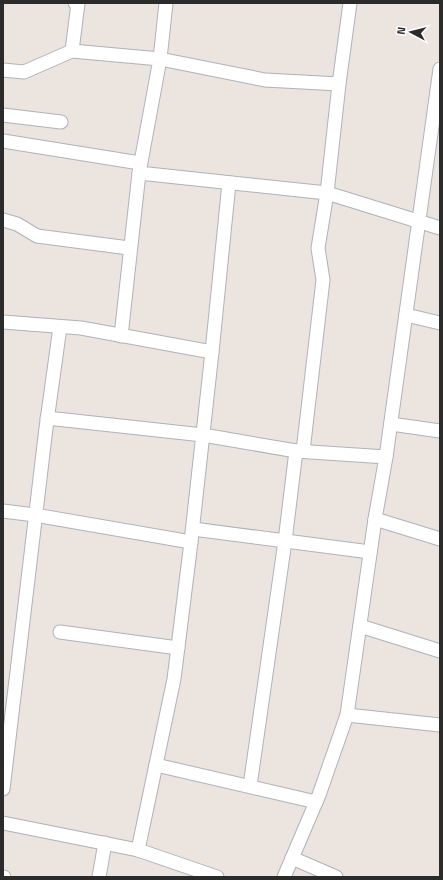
<svg xmlns="http://www.w3.org/2000/svg" width="443" height="880" font-family="'Titillium Web',sans-serif">
	<style>
		.lines { fill: none; stroke-linecap: round; stroke-linejoin: round }
		.street-casing { stroke: #aeb2bb; stroke-width: 15 }
		.street { stroke: #fff; stroke-width: 13 }
	</style>
	<rect width="100%" height="100%" fill="#ece4de"/>
	<g class="lines">
		<g class="street-casing">
			<g id="street">
				<polyline points="75,3 78,3 72,51 160,59 139,173 327,193 339,84"/>
				<polyline points="166,3 160,59 265,80 339,84 350,3"/>
				<polyline points="3,70 24,72 72,51"/>
				<polyline points="3,115 61,122"/>
				<polyline points="3,141 140,163"/>
				<polyline points="3,220 17,224 37,236 129,248"/>
				<polyline points="406,315 440,323"/>
				<polyline points="3,322 81,328 212,352 229,183"/>
				<polyline points="121,336 139,173"/>
				<polyline points="47,418 203,435 296,451 386,457 440,69"/>
				<polyline points="391,424 440,431"/>
				<polyline points="303,451 323,280 318,248 327,193 440,228"/>
				<polyline points="386,457 375,519 440,539"/>
				<polyline points="3,511 35,515 191,542 212,352"/>
				<polyline points="375,519 347,715 440,725"/>
				<polyline points="193,529 370,552"/>
				<polyline points="191,542 174,679 138,850 217,877"/>
				<polyline points="360,626 440,651"/>
				<polyline points="60,632 178,648"/>
				<polyline points="156,765 316,802"/>
				<polyline points="250,786 285,541 296,451"/>
				<polyline points="3,789 46,428 60,327"/>
				<polyline points="3,823 138,850"/>
				<polyline points="292,858 336,877"/>
				<polyline points="3,877 4,877"/>
				<polyline points="99,877 105,843"/>
				<polyline points="284,877 319,795 347,715"/>
			</g>
		</g>
		<use href="#street" class="street"/>
	</g>
	<rect width="443" height="880" fill="none" stroke="#2b2b2b" stroke-width="8"/>
	<g transform="translate(411 32) rotate(277)" stroke="#ffffff" stroke-width="3" paint-order="stroke">
	<path d="M0-3L7 15L0 10L-7 15Z" fill="#2b2b2b"/>
	<text y="-6" font-size="11" font-weight="bold" text-anchor="middle" fill="#2b2b2b">N</text>
	</g>
</svg>
